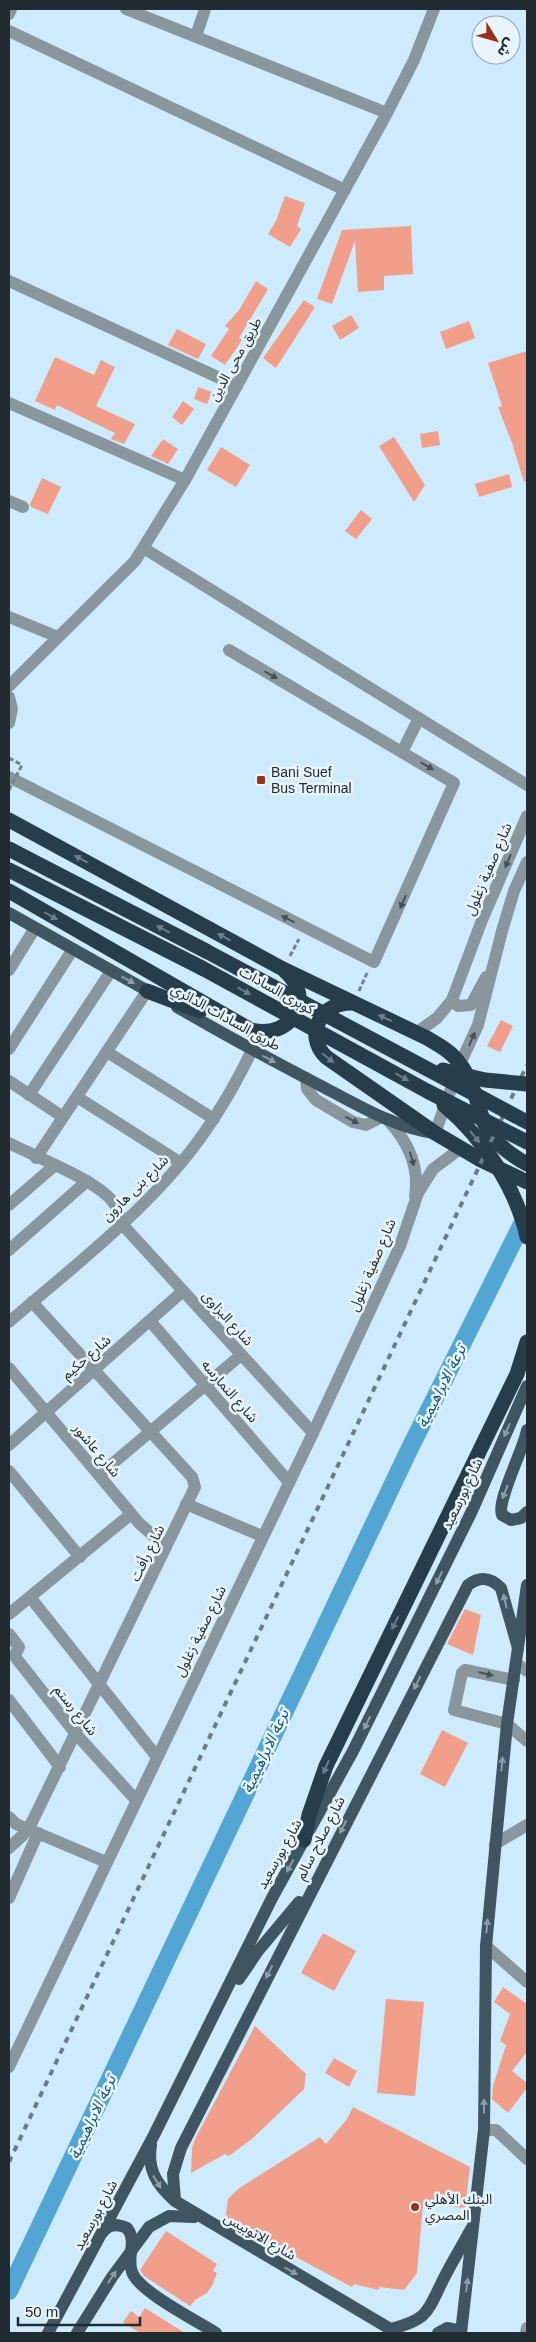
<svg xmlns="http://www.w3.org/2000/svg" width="536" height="2342" font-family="Helvetica,'Noto Sans Arabic',sans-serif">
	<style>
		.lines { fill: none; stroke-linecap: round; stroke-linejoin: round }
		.canal { stroke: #53a6d3; stroke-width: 18 }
		.building { fill: #f19e8a }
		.path { stroke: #70838f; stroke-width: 3; stroke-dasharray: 5 2.5; stroke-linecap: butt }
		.minor { stroke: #8a969d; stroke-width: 12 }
		.major { stroke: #405562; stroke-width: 12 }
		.highway { stroke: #263e4c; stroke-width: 15 }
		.rail { stroke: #697c87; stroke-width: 4; stroke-dasharray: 6 6; stroke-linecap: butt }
		.path-bridge { stroke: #70838f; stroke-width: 3; stroke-dasharray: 5 2.5; stroke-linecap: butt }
		.highway-bridge { stroke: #263e4c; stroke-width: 15 }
		.oneway { fill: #455057 }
		.oneway2 { fill: #6a7e8a }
		.oneway3 { fill: #8c9da7 }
		.poi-dot { fill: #993118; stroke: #e9f5fc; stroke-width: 2 }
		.labels { text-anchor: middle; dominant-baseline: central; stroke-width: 5; stroke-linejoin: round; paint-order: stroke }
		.street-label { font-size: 14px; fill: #202b32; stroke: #e9f5fc }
		.poi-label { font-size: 14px; fill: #202b32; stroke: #e9f5fc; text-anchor: start }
		.water-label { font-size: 15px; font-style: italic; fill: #0f5170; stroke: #e9f5fc }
	</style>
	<rect width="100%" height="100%" fill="#ceebfd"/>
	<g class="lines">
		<polyline class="canal" points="9,2291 409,1450 527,1214"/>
	</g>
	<g class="building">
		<polygon points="285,196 305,203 297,226 301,229 290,247 268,234 276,221"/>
		<polygon points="411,226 413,274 384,276 384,290 358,292 355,241 332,304 317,299 342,230"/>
		<polygon points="256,281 268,289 239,338 242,340 225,365 211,356 229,329 225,326 239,310"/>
		<polygon points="304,300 315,307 276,368 263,358"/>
		<polygon points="351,315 359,328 340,340 332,326"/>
		<polygon points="469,321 475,338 446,349 440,332"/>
		<polygon points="177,329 206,344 198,359 168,345"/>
		<polygon points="527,351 527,481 524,482 512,443 498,407 502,406 488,363"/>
		<polygon points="55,357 94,375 101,360 115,367 96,406 135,424 124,444 111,439 115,433 57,405 55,410 35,401"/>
		<polygon points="198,387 212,392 207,404 194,399"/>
		<polygon points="183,401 194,409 182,425 172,417"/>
		<polygon points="438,431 440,445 422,448 420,434"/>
		<polygon points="394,437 425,485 414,502 379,446"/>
		<polygon points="163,439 178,449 168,464 151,456"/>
		<polygon points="221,447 250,465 236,487 207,470"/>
		<polygon points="509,474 512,487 479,497 475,484"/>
		<polygon points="42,478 61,487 48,514 31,507 30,504"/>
		<polygon points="361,510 372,519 356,539 345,531"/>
		<polygon points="501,1020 513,1026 500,1052 487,1046"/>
		<polygon points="465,1609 481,1615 473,1655 447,1644"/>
		<polygon points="442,1730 468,1743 445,1787 420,1774"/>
		<polygon points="323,1933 356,1951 334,1991 301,1973"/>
		<polygon points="503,1987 527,2004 527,2052 512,2071 527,2083 527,2088 508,2113 492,2099 493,2086 506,2045 500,2041 510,2014 494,2002"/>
		<polygon points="386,1999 424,2002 415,2096 377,2093"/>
		<polygon points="255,2026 306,2074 304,2089 253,2138 229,2156 225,2154 191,2173 192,2148 195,2139"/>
		<polygon points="334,2058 357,2071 349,2087 325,2073"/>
		<polygon points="353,2107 470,2167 465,2208 423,2204 417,2273 404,2290 379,2287 379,2290 354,2284 352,2287 230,2222 226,2214 228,2199 238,2189 320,2137 326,2144 347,2119"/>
		<polygon points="166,2231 217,2264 213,2271 217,2273 212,2286 207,2293 195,2300 190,2306 144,2276 140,2270"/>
		<polygon points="145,2308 185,2333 140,2333 123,2322 131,2311 139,2317"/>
	</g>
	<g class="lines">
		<g class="path">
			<polyline points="9,758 22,765"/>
			<polyline points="290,956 299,939"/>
			<polyline points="359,991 367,973"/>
		</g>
		<g class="minor">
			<polyline points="126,9 387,113"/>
			<polyline points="9,14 11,9"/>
			<polyline points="9,31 345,190"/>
			<polyline points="196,36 205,9"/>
			<polyline points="9,281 237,386"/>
			<polyline points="9,403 185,480"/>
			<polyline points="9,501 23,507"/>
			<polyline points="145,549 527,785"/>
			<polyline points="9,617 58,637"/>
			<polyline points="9,686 135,561 185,480 387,113 414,60 434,9"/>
			<polyline points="9,697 12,709 9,723"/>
			<polyline points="402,752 419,718"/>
			<polyline points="9,777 374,962 454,783 229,650"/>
			<polyline points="9,970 35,928"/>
			<polyline points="452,1000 458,1006 471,1005 486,977"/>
			<polyline points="416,1033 437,1018 452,1000 482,920 527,816"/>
			<polyline points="9,1049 73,949"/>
			<polyline points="107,1052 214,1119"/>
			<polyline points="306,1078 307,1089 316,1100 353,1122 366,1125 382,1117"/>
			<polyline points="9,1081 63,1117"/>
			<polyline points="29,1095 111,971"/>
			<polyline points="77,1097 181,1163"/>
			<path d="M387,1119C407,1140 420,1166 415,1196"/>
			<polyline points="435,1133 460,1064 478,1025 502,931 514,891 527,862"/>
			<path d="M9,1143C35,1157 101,1181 115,1205C118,1210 120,1217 121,1223L313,1433"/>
			<polyline points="36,1158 147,991"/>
			<polyline points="9,1205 54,1166"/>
			<polyline points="9,1250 87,1181"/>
			<polyline points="150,1321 288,1481"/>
			<path d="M9,1322C67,1272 132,1222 181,1163C210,1128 233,1090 252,1050"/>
			<polyline points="9,1368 139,1523 166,1547"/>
			<polyline points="9,1445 183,1291"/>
			<polyline points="9,1471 80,1557"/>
			<polyline points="99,1475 241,1355"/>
			<polyline points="186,1504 262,1536"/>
			<polyline points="30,1597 157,1757"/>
			<polyline points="9,1614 131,1514"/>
			<polyline points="9,1634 19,1647 15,1655 16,1658 76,1734 136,1800"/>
			<polyline points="516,1663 527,1671"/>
			<polyline points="514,1680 465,1670 462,1673 454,1710 507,1724 527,1741"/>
			<polyline points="9,1700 60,1767"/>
			<polyline points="9,1817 16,1824 106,1862"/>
			<polyline points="495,1844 527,1825"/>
			<polyline points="9,1848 23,1835 32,1822 195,1487 192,1477 32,1302"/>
			<polyline points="9,1898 38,1833"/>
			<polyline points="486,1946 527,1982"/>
			<polyline points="9,2067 313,1433 400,1246 418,1193 433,1169 461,1148"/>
			<polyline points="484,2130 496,2130 527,2159"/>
			<polyline points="526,2333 527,2328"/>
		</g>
		<g class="major">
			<polyline points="9,913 155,995"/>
			<path d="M177,1007C225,1035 275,1062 325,1088C360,1106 394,1127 434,1133"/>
			<path d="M527,1430C524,1449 496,1501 502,1515L511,1520L521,1518L527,1512"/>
			<polyline points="239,1979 258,1951 299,1902"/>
			<path d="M151,2145C147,2170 157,2185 175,2201L397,2333"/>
			<path d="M175,2201L173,2174L181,2148L468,1585C480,1576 490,1577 501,1588L518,1648"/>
			<path d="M103,2232C109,2223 118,2224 127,2228C138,2242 126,2256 132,2272C138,2291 197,2321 216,2333"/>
			<path d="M391,2329C429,2319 427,2312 443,2280C452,2262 462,2246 471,2229"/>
			<polyline points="48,2333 154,2135 272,1898 353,1751 471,1513 527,1386"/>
			<polyline points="77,2333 112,2277 149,2227 169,2216 194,2217"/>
			<polyline points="438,2333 447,2328 457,2330 461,2333"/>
			<polyline points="461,2333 484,2130 486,1946 507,1724 527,1585"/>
		</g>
		<g class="highway">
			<path d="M9,820L283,969L427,1038C439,1045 452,1052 460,1064C474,1082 477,1105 485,1125C493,1142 511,1155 527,1164"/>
			<polyline points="9,849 206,951"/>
			<polyline points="9,870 202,968"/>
			<path d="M9,891L251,1030C292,1040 316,998 285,971"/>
			<polyline points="147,991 200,1011"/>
			<path d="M353,1003C322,1001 303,1034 326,1057L435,1133L481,1160L527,1182"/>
			<polyline points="304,1840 309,1815 326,1766 517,1374 527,1342"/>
		</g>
		<polyline class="rail" points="9,2162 527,1065"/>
		<polyline class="path-bridge" points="9,790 22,765"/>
		<g class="highway-bridge">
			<polyline points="206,951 527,1122"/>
			<polyline points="202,968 427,1091 527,1142"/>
			<polyline points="443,1070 485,1080 527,1084"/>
			<path d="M444,1105C483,1138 516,1187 527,1237"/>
		</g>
	</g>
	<defs><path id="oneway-solid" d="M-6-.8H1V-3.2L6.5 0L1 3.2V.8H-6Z" transform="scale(1.25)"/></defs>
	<g class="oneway">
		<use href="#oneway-solid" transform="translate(271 675) rotate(30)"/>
		<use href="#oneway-solid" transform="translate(427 766) rotate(30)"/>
		<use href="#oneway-solid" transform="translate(508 861) rotate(113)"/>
		<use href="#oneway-solid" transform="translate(403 902) rotate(114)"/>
		<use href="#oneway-solid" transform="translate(288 919) rotate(-153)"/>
		<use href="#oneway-solid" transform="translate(472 1039) rotate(-66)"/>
		<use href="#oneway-solid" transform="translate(352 1120) rotate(27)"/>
		<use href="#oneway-solid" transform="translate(412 1159) rotate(74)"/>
		<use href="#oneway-solid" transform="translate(486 1674) rotate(13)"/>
	</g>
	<g class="oneway2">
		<use href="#oneway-solid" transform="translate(81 859) rotate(-151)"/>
		<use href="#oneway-solid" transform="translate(51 916) rotate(30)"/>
		<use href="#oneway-solid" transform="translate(163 929) rotate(-152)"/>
		<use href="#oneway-solid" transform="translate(224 937) rotate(-151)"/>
		<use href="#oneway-solid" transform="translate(244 991) rotate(29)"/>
		<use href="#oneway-solid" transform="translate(385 1018) rotate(-155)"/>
		<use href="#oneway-solid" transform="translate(328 1058) rotate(39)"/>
		<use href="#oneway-solid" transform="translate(402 1077) rotate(29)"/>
		<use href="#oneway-solid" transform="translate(475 1137) rotate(51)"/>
		<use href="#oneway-solid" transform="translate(395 1623) rotate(116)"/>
		<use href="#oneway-solid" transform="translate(326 1767) rotate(113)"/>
	</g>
	<g class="oneway3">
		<use href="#oneway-solid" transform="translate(128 980) rotate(29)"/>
		<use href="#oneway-solid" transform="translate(269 1059) rotate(27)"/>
		<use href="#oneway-solid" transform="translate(507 1430) rotate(114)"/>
		<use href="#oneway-solid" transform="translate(505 1492) rotate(112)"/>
		<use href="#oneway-solid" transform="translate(439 1578) rotate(116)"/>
		<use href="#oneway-solid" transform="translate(505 1601) rotate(-102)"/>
		<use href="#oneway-solid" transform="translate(417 1683) rotate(117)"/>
		<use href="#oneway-solid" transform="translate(367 1723) rotate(116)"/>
		<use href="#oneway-solid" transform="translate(502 1764) rotate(-84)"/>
		<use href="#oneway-solid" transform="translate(343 1827) rotate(117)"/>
		<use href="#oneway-solid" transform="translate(290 1866) rotate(119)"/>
		<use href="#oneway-solid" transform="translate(487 1926) rotate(-85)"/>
		<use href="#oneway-solid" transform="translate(269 1972) rotate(117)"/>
		<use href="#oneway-solid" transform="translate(484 2106) rotate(-90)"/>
		<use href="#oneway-solid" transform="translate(157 2182) rotate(58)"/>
		<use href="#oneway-solid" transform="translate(291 2271) rotate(30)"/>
		<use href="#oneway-solid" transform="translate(112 2277) rotate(-56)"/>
		<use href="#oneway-solid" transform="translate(467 2285) rotate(-83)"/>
	</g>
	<g class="poi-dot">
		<rect x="256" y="775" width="10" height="10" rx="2.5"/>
		<circle cx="415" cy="2207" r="5"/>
	</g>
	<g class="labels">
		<g class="street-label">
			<text transform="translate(235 359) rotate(-61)">طريق محى الدين</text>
			<text transform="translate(488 869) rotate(-67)">شارع صفية زغلول</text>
			<text transform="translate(277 990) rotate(29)">كوبرى السادات</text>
			<text transform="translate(226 1017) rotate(29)">طريق السادات الدائري</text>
			<text transform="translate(135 1188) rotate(-45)">شارع بنى هارون</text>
			<text transform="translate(372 1265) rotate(-67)">شارع صفية زغلول</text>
			<text transform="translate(228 1318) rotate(48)">شارع البزاوى</text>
			<text transform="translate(86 1357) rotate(-41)">شارع حكيم</text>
			<text transform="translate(230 1391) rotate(49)">شارع النمارسه</text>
			<text transform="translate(97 1450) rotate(50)">شارع عاشور</text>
			<text transform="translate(462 1494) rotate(-65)">شارع بورسعيد</text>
			<text transform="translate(147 1553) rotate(-64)">شارع رأفت</text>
			<text transform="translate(200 1631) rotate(-64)">شارع صفية زغلول</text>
			<text transform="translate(76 1710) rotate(51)">شارع رستم</text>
			<text transform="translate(320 1838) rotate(-63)">شارع صلاح سالم</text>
			<text transform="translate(279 1854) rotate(-61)">شارع بورسعيد</text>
			<text transform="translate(95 2215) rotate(-62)">شارع بورسعيد</text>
			<text transform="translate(260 2236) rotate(30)">شارع الاتوبيس</text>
		</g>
		<g class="poi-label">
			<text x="271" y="772">Bani Suef<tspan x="271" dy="16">Bus Terminal</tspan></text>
			<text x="425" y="2199">البنك الأهلي<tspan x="425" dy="16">المصري</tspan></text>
		</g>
		<g class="water-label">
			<text transform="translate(441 1386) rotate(-63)">ترعة الابراهيمية</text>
			<text transform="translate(265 1751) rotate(-65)">ترعة الابراهيمية</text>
			<text transform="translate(92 2117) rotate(-65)">ترعة الابراهيمية</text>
		</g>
	</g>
	<rect width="536" height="2342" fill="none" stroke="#202b32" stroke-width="20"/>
	<g transform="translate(496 40) rotate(127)"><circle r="24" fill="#e9f5fc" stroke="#99a4ab"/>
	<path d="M0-4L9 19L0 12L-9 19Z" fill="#993118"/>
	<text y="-8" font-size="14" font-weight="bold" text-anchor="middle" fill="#202b32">ش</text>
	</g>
	<path d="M18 2317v8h122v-8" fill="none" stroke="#202b32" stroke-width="2.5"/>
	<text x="25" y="2317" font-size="15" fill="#202b32" stroke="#e9f5fc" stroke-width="4" paint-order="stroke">50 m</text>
</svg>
